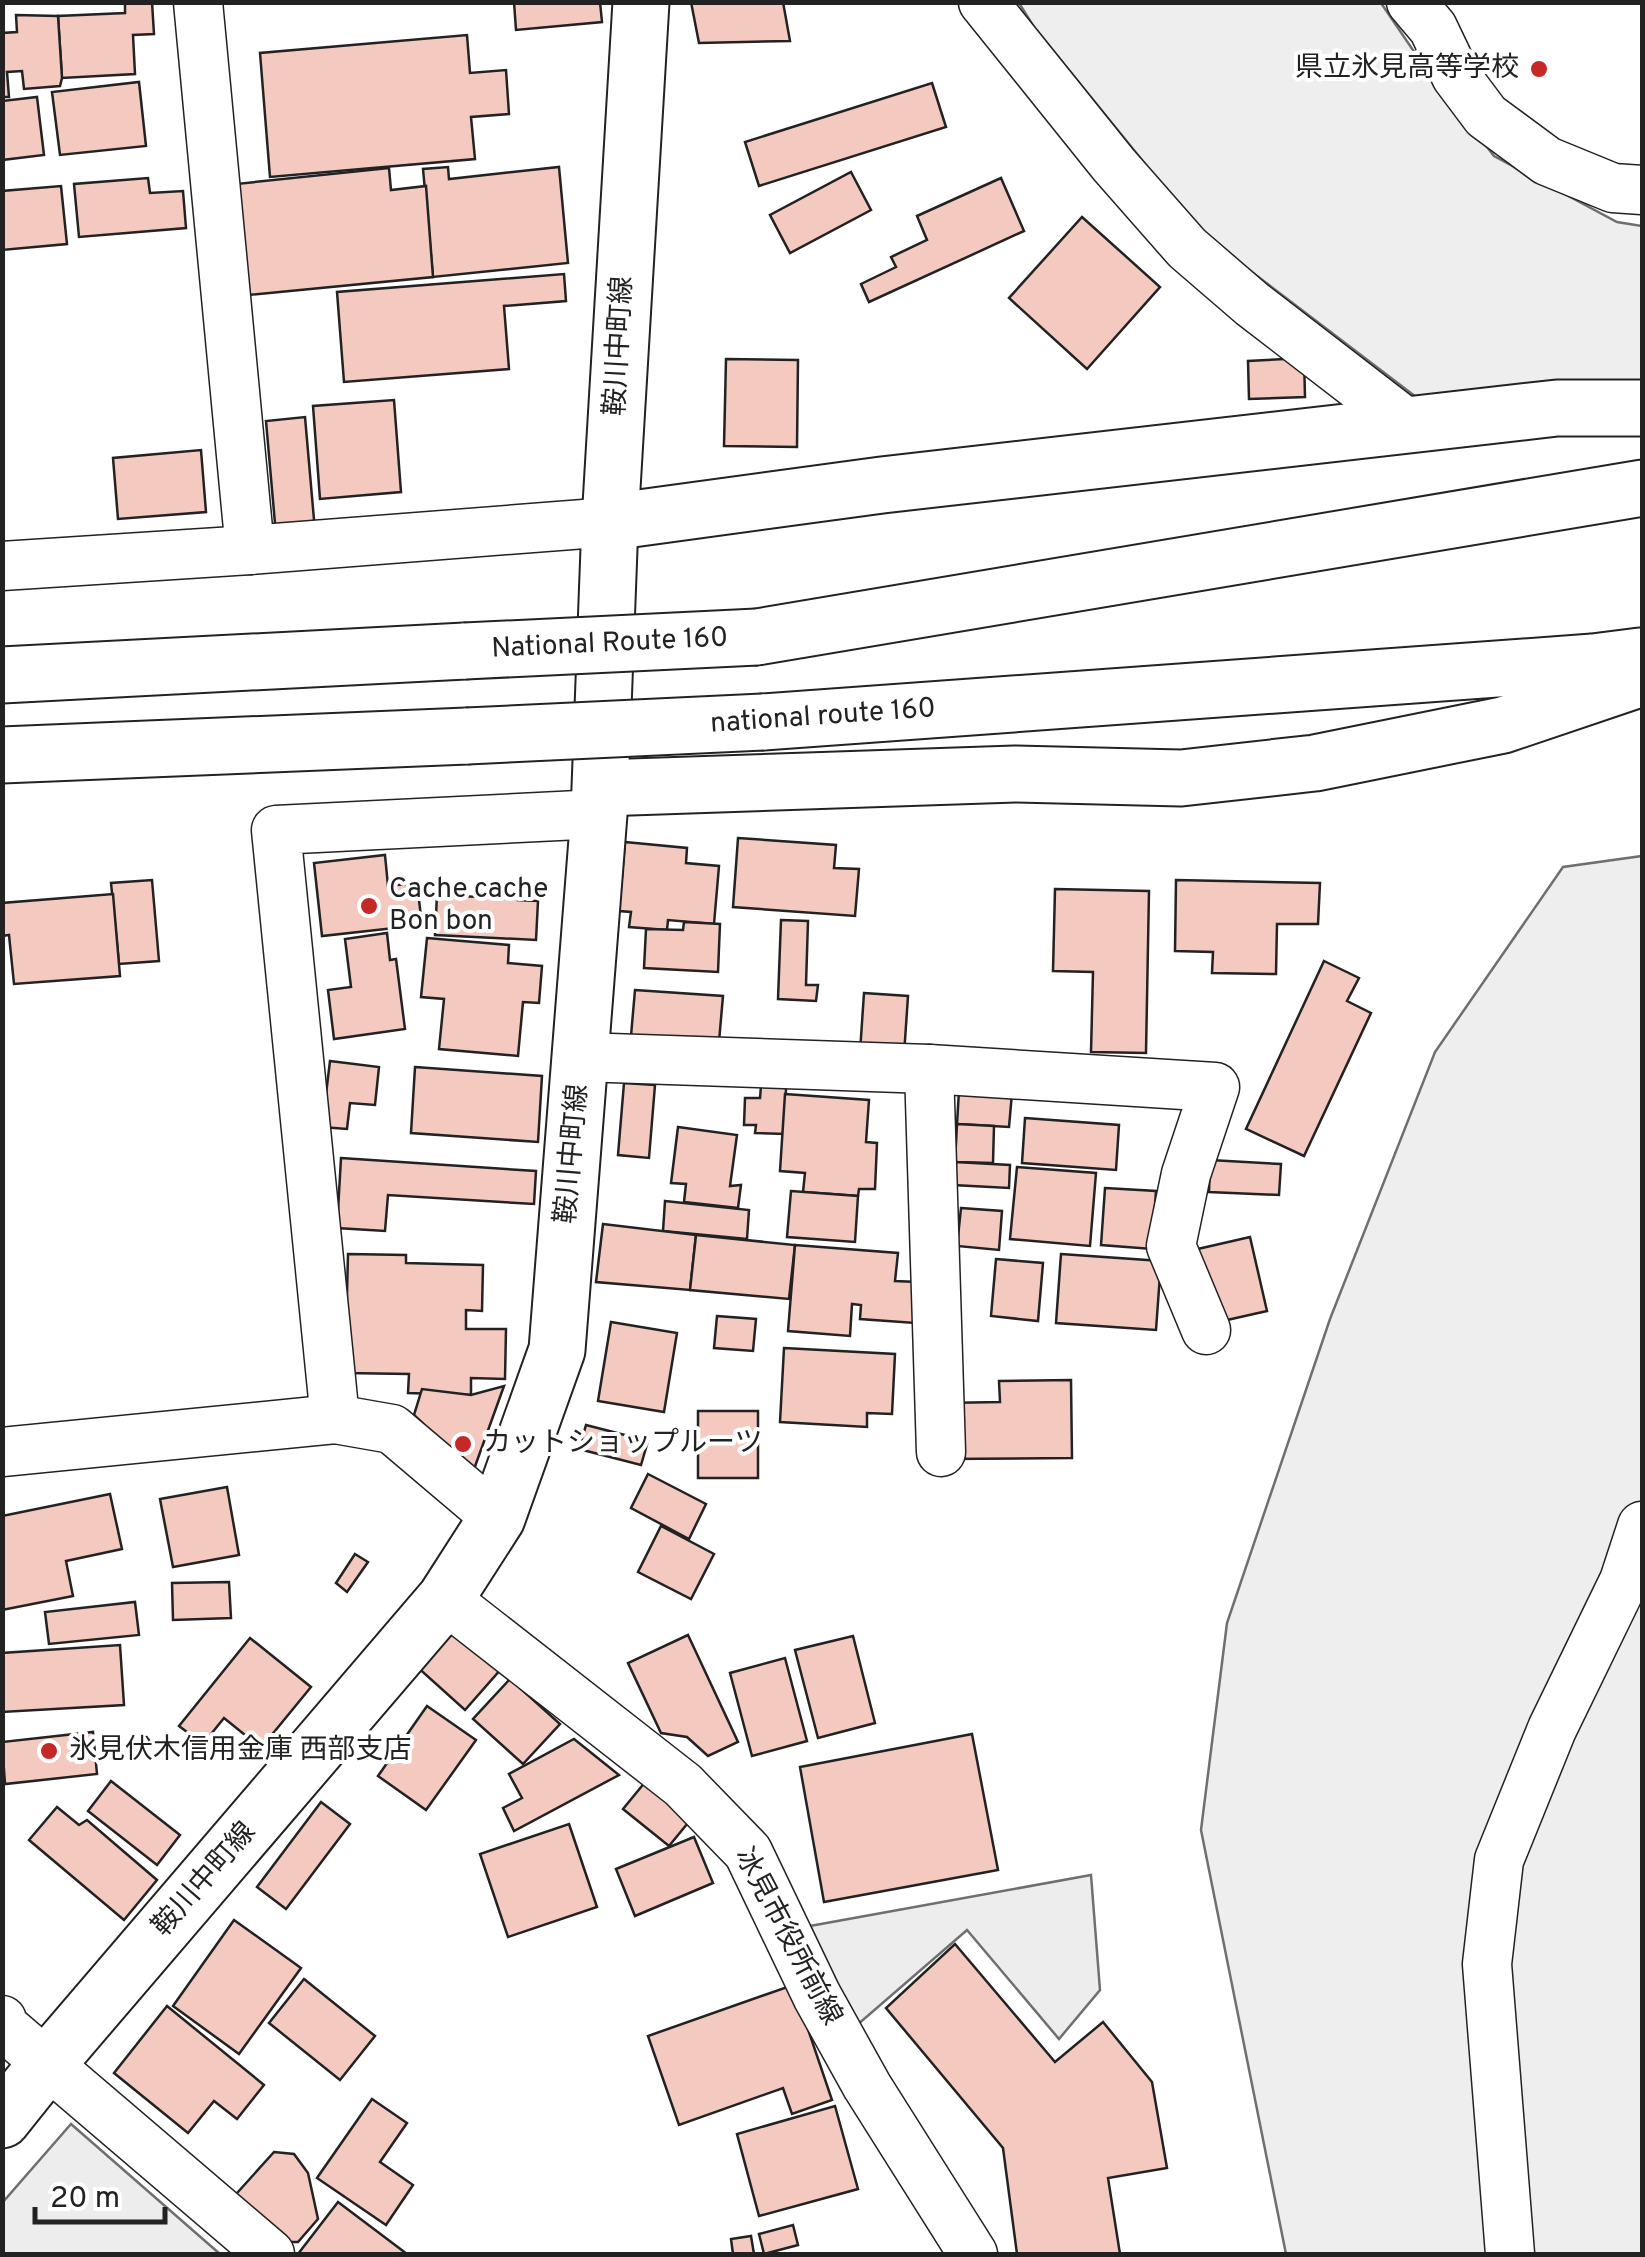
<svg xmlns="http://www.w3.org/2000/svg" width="1645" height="2257" font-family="Overpass,'Noto Sans JP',sans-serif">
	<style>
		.green { fill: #eee; stroke: #6f6f6f; stroke-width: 2.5 }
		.parking { fill: #ededed; stroke: #6f6f6f; stroke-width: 2.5 }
		.building { fill: #f3c9c0; stroke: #222; stroke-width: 2.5 }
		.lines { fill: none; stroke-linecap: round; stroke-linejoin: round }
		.minor-casing { stroke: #222; stroke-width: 51 }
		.major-casing { stroke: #222; stroke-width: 59 }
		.highway-casing { stroke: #222; stroke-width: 59 }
		.minor { stroke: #fff; stroke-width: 48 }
		.major { stroke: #fff; stroke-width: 55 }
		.highway { stroke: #fff; stroke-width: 55 }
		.highway-bridge-casing { stroke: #222; stroke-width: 59; stroke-linecap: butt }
		.highway-bridge { stroke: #fff; stroke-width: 55 }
		.poi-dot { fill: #c62828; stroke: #fff; stroke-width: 4 }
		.labels { text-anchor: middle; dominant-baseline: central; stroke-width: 8; stroke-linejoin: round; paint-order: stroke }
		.poi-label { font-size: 28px; fill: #222; stroke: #fff; text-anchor: start }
		.street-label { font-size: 28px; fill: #222; stroke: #fff }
	</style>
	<rect width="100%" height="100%" fill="#fff"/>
	<g class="green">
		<polygon points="1019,3 1381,3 1417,56 1494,156 1617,222 1642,226 1642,387 1424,403 1202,234 1034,27"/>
		<polygon points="1642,856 1642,2254 1286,2254 1201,1830 1227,1623 1330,1319 1435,1052 1563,867"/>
	</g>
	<g class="parking">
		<polygon points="1091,1875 1100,1990 1059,2039 967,1930 856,2026 810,1926"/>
		<polygon points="71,2124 220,2254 3,2254 3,2202"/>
	</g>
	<g class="building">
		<polygon points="125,2 152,2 154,34 133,35 135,74 62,78 58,16 125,13"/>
		<polygon points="514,2 600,2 602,22 516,30"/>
		<polygon points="691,2 783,2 790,41 699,43"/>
		<polygon points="16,15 58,16 62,78 60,86 24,89 22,71 7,72 9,97 2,97 2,33 17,32"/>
		<polygon points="467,35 470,73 506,70 509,114 471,117 475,159 270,177 260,53"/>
		<polygon points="139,82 146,146 60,155 52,92"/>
		<polygon points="932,83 946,127 759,186 745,142"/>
		<polygon points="37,97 44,155 2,160 2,101"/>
		<polygon points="448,167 449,179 559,167 568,263 433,277 423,169"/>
		<polygon points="389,168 391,190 426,186 433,277 248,295 236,184"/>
		<polygon points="851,172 871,210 790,253 770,215"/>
		<polygon points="148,178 150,193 183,191 186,228 79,237 74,184"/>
		<polygon points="1001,178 1024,231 869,302 861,284 896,267 891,257 927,240 917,216"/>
		<polygon points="61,186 67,244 2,250 2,191"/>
		<polygon points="1082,217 1160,287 1087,369 1009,298"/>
		<polygon points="564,274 566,301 504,306 509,369 344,382 337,292"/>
		<polygon points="1304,358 1305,397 1249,399 1248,361"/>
		<polygon points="726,359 798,360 797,447 724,446"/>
		<polygon points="394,400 401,492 320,499 313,406"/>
		<polygon points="305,417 315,531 276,535 266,421"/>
		<polygon points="201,450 206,512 118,519 113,458"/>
		<polygon points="738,838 836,845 834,868 859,869 855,916 733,907"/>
		<polygon points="625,842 687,848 686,863 719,866 714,924 668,920 667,930 629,927 631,912 619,911"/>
		<polygon points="385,855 388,886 417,883 422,925 322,936 314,863"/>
		<polygon points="152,880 159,961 119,964 111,883"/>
		<polygon points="1176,880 1320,883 1318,924 1277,924 1276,974 1212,973 1213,952 1175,951"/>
		<polygon points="481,883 518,885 518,900 538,901 536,940 435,935 437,895 480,897"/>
		<polygon points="1055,889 1149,891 1146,1053 1091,1052 1093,972 1053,971"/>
		<polygon points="113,894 120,976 14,984 9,935 2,936 2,903"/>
		<polygon points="781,920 808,921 806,985 818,985 816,1001 778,999"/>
		<polygon points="684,922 720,924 718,972 644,968 646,929 683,930"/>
		<polygon points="387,933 390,960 396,959 405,1029 334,1039 328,990 351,987 345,939"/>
		<polygon points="427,938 509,945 508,963 542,966 539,1003 523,1002 518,1056 439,1049 444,999 421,997"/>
		<polygon points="1324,961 1359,978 1347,1001 1371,1013 1304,1156 1246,1129"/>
		<polygon points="635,990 723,996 718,1053 630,1047"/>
		<polygon points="864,993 908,996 904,1055 860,1052"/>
		<polygon points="330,1061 379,1067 375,1105 350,1103 347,1129 322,1127"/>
		<polygon points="415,1067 542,1076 538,1142 411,1133"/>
		<polygon points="624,1083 655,1085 649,1158 618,1155"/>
		<polygon points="761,1086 786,1087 785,1134 755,1133 756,1125 744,1125 745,1098 760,1098"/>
		<polygon points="959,1090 1012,1093 1009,1127 957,1124"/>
		<polygon points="785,1094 869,1100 866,1142 877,1143 875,1189 859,1189 858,1196 803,1192 805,1173 780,1171"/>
		<polygon points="1025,1118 1119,1125 1116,1170 1022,1163"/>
		<polygon points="957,1124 994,1126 993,1163 955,1162"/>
		<polygon points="678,1127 737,1135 730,1186 741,1185 738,1208 684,1202 686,1184 671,1183"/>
		<polygon points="341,1158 536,1171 534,1204 388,1195 385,1231 337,1228"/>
		<polygon points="1210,1160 1281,1164 1279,1195 1209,1192"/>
		<polygon points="955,1162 1010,1165 1009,1188 953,1185"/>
		<polygon points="1017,1167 1096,1173 1090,1246 1010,1239"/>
		<polygon points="1105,1188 1156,1191 1152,1249 1101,1245"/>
		<polygon points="791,1191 858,1196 855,1242 787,1237"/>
		<polygon points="665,1201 749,1210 747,1239 663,1231"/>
		<polygon points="961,1208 1002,1211 999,1250 957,1246"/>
		<polygon points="603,1224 696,1235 690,1290 596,1282"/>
		<polygon points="696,1235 795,1245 789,1299 690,1290"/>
		<polygon points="1250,1237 1267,1311 1205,1325 1189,1251"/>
		<polygon points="795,1245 898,1253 895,1281 918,1282 915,1323 860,1319 861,1305 852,1304 850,1336 788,1331"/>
		<polygon points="348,1254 406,1255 406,1263 483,1265 482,1311 466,1310 466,1329 506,1329 505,1379 471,1378 471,1395 408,1393 409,1374 345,1373"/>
		<polygon points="1061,1254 1161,1261 1156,1330 1056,1323"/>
		<polygon points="996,1259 1043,1263 1038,1321 991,1316"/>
		<polygon points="717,1316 756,1319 753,1351 714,1348"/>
		<polygon points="611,1322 677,1333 664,1412 598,1401"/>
		<polygon points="784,1348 895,1354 892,1414 867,1413 867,1427 780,1422"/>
		<polygon points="1071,1380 1072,1458 944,1459 944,1403 1000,1402 999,1381"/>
		<polygon points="504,1386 473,1472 414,1415 422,1389 471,1395"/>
		<rect x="698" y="1411" width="60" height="67"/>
		<polygon points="586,1425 648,1441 641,1465 579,1449"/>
		<polygon points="648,1474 706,1504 689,1539 631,1508"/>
		<polygon points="227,1487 239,1555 173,1567 160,1499"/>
		<polygon points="110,1494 122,1549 66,1561 73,1596 2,1610 2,1516"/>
		<polygon points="661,1526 714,1554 691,1599 638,1572"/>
		<polygon points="355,1554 368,1562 347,1592 336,1583"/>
		<polygon points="229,1582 231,1618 173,1620 172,1583"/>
		<polygon points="135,1602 139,1635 49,1644 45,1612"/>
		<polygon points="451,1625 501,1669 465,1710 415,1665"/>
		<polygon points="688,1635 738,1742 708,1756 687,1737 661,1733 628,1663"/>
		<polygon points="853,1636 875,1723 818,1738 795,1650"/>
		<polygon points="250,1638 311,1687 261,1748 224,1718 203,1744 179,1726"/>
		<polygon points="120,1645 124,1705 2,1712 2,1653"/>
		<polygon points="785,1658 807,1741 752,1756 730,1673"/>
		<polygon points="510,1679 560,1724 523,1764 473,1719"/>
		<polygon points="427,1706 476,1740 426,1810 378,1776"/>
		<polygon points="93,1732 97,1774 5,1784 2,1742"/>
		<polygon points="972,1734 998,1870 824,1902 800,1767"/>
		<polygon points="574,1739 619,1775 514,1831 503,1808 522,1798 509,1774"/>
		<polygon points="111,1781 180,1835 157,1865 88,1811"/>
		<polygon points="646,1781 692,1818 669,1846 623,1809"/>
		<polygon points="321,1802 350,1824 286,1909 257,1887"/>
		<polygon points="57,1807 79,1825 87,1820 157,1880 124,1920 29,1840"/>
		<polygon points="569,1824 597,1907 508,1937 480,1854"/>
		<polygon points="694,1837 713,1883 635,1916 616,1869"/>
		<polygon points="234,1920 301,1968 239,2054 173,2006"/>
		<polygon points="955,1944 1055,2062 1103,2022 1152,2082 1167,2168 1108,2178 1120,2254 1017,2254 1003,2148 886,2008"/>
		<polygon points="304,1979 375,2036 340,2080 269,2023"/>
		<polygon points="793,1985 832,2100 792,2114 783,2088 679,2125 648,2036"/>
		<polygon points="167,2006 264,2085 237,2119 214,2101 188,2133 114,2073"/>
		<polygon points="372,2099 407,2123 380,2162 413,2185 386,2225 317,2178"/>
		<polygon points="835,2106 858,2189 759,2216 737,2134"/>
		<polygon points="274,2152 294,2154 308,2173 318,2219 298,2242 266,2242 229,2202"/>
		<polygon points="338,2202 407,2254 298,2254"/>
		<polygon points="793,2225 798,2245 764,2254 759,2234"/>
		<polygon points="751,2236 754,2254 733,2254 731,2239"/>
	</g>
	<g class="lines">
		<g class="minor-casing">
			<g id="minor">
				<polyline points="198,2 250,550"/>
				<polyline points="983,2 1114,165 1187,248 1252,304 1409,425"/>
				<polyline points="1411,2 1433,28 1456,76 1486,116 1547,161 1613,188 1642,190"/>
				<polyline points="2,566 250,550 610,522"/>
				<polyline points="581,1057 929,1069 941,1452"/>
				<polyline points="929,1069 1215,1087 1186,1174 1171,1246 1206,1330"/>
				<polyline points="335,1419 276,830 599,814"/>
				<polyline points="2,1452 335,1419 392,1429 497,1518"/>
				<polyline points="445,1599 683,1785 748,1852 817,1996 867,2086 973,2254"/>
				<polyline points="2,2020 3,2026 270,2254"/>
				<polyline points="1510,2254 1487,1964 1499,1860 1552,1729 1624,1581 1642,1526"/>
			</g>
		</g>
		<g class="major-casing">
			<polyline id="major" points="2,2120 46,2065 445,1599 497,1518 557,1350 599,814 610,522 641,2"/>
		</g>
		<g class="highway-casing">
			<g id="highway">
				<polyline points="610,522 882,485 1557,408 1642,408"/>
				<polyline points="757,637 1642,488"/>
				<polyline points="2,675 465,651"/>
				<polyline points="763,722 1593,662 1640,656"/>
				<polyline points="2,755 467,736"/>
				<polyline points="601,788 1015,774 1181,778 1315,763 1503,725 1642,678"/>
			</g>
		</g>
		<use href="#minor" class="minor"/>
		<use href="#major" class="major"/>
		<use href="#highway" class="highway"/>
		<g class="highway-bridge-casing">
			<g id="highway-bridge">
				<path id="s1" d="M465,651L757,637"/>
				<polyline points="467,736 763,722"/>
			</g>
		</g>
		<use href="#highway-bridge" class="highway-bridge"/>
	</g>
	<g class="poi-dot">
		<circle cx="1539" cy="69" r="10"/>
		<circle cx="369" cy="906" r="10"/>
		<circle cx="463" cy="1444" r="10"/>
		<circle cx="49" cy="1751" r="10"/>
	</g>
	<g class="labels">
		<g class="poi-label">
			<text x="1519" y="69" text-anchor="end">県立氷見高等学校</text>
			<text x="389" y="890">Cache cache<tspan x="389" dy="32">Bon bon</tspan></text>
			<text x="483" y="1444">カットショップルーツ</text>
			<text x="69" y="1751">氷見伏木信用金庫 西部支店</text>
		</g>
		<g class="street-label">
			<text transform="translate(620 346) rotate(-87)">鞍川中町線</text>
			<text stroke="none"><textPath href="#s1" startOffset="145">National Route 160</textPath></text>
			<text transform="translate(823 717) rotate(-4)">national route 160</text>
			<text transform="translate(573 1154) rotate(-85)">鞍川中町線</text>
			<text transform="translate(205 1880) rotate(-49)">鞍川中町線</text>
			<text transform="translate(787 1937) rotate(62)">冰見市役所前線</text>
		</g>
	</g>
	<rect width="1645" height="2257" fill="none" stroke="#222222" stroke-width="10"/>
	<path d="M35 2207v15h130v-15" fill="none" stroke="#222222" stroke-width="5"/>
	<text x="50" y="2207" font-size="30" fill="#222222" stroke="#ffffff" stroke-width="8" paint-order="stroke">20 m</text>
</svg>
